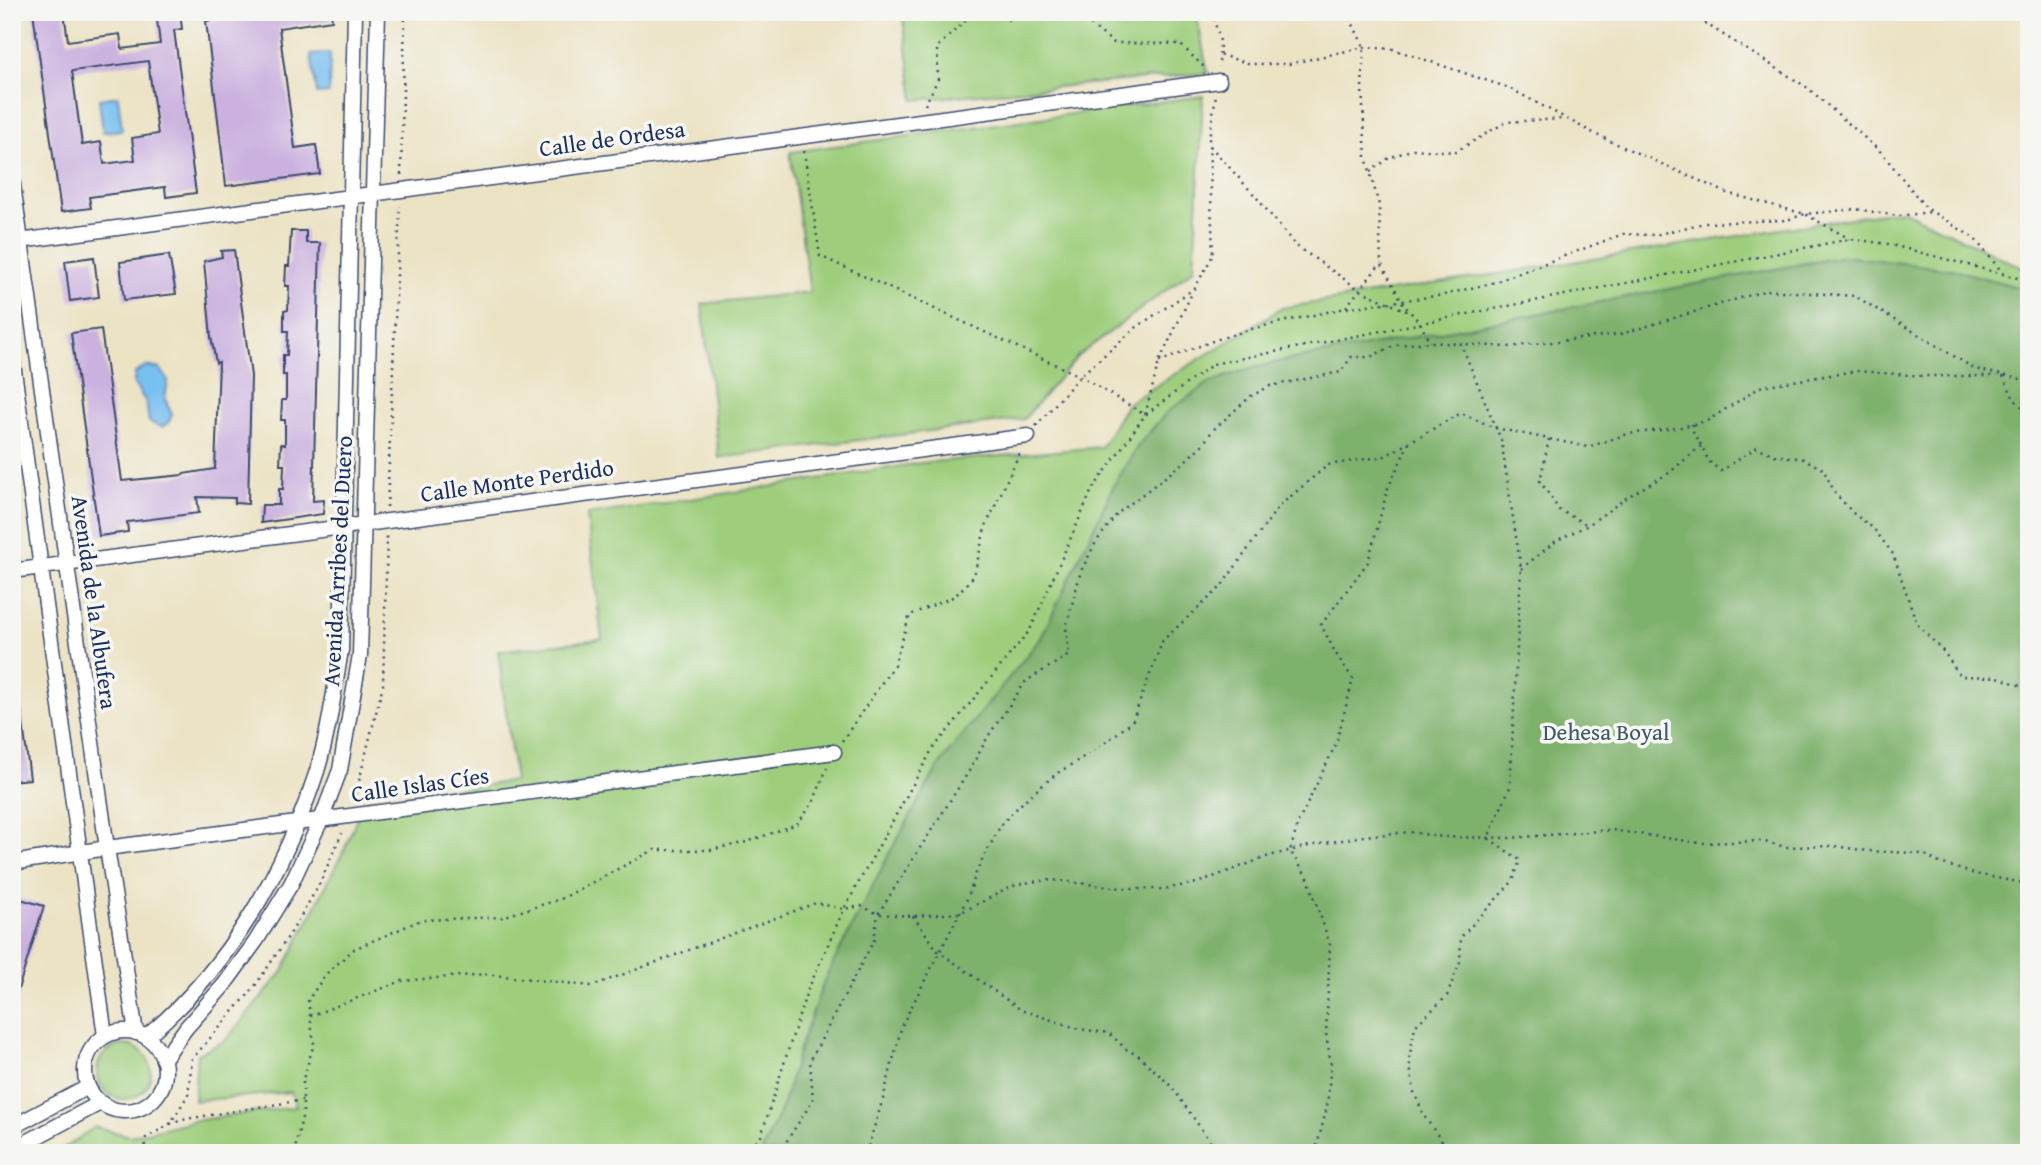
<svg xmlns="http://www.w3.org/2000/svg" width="2041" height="1165" font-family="'Gentium Book Plus',serif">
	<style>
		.green { fill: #9ece7c; stroke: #5c7e6d; stroke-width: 2 }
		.forest { fill: #7eb16c; stroke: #4c7065; stroke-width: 2 }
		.water { fill: #78c0f0; stroke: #4a78a7; stroke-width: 2 }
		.building { fill: #cab1df; fill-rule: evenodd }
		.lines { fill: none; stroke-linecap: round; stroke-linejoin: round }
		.street-casing { stroke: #3a4a6d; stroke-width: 17 }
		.path { stroke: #3a4a6d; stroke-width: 2.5; stroke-dasharray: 2 5; stroke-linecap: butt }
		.street { stroke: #fff; stroke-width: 14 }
		.labels { text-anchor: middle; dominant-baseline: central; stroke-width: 7; stroke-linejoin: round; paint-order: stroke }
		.street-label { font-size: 23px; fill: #1b2f5e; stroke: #f6f6f2 }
		.park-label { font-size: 23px; fill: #3c5766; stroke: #f6f6f2 }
	</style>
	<rect width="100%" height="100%" fill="#f6f6f2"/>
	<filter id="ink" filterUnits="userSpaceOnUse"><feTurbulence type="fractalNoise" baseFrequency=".0143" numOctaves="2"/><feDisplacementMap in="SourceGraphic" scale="14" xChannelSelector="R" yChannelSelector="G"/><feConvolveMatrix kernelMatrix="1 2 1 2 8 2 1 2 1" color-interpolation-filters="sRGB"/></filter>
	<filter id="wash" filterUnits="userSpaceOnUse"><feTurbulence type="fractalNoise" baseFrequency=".00686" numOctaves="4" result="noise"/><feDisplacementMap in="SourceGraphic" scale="28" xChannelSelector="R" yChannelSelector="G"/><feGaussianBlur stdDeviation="1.57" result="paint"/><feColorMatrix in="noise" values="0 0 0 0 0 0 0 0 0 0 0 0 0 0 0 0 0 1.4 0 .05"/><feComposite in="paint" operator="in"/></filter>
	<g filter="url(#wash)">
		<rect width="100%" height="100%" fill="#ece3c5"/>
		<g class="green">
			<polygon points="902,12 1196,12 1208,73 914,100"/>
			<polygon points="1203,96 1194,269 1078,356 1024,419 719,458 702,304 810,292 790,152"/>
			<polygon points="1902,210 2029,271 2029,1153 57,1153 95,1127 130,1136 192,1121 296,1107 291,1092 194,1101 197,1054 225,1041 282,973 345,848 363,802 515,781 498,651 602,639 587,515 921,463 1101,447 1127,404 1282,308"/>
			<circle cx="124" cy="1072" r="27"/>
		</g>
		<polygon class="forest" points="1844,256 1951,269 2029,290 2029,1153 761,1153 783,1104 800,1046 825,979 889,854 938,767 952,748 1041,638 1115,483 1139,444 1167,412 1209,383 1242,371 1281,361 1356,348"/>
		<g class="water">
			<polygon points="330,53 329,93 317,94 311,55"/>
			<polygon points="118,96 122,130 103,132 99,99"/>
			<polygon points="146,366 160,369 168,380 165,399 172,415 168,423 162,427 149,422 146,402 134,384 135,373"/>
		</g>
		<g id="blocks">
			<g class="building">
				<path d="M33,12H64L68,41L120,34L122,49L160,44L156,12H180L182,29L174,30L196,193L166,197L165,187L89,197L91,208L61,212ZM148,61L158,134L132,138L135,160L104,164L101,142L82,145L72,71Z"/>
				<polygon points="247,12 331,12 332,20 279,28 295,148 316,145 320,174 226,186 206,21 248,16"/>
				<polygon points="291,231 306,231 306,243 320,243 313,501 324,500 323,514 261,523 262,505 279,505 279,489 283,489 284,465 280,465 281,444 285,445 285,420 281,420 282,400 286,400 286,375 283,375 283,355 287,355 288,331 284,331 284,311 288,310 289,286 285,286 286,266 289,266"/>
				<polygon points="234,250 251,376 248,504 235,503 235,498 197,497 199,513 127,522 128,532 99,536 71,333 101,329 122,481 183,475 183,474 215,469 219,362 216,363 211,337 204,261 222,257 221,251"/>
				<polygon points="169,255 176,294 124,300 120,262"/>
				<polygon points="94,257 99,297 70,301 65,261"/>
				<polygon points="12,700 20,700 30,779 12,781"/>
				<polygon points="17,898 44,906 15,999 12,998 12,900 16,901"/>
			</g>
		</g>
	</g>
	<g filter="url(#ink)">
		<use href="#blocks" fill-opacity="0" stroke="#3a4a6d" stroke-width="2"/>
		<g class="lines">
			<g class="street-casing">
				<g id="street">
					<polyline points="12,178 107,848 136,1033"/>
					<polyline points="12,242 1219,81"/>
					<polyline points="12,356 105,1036"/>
					<polyline points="12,571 1028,436"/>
					<polyline points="12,863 107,848 834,752"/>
					<circle cx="125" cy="1071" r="40"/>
					<path d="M146,1037C228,969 284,872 317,771C329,732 334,691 341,650L355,12"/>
					<polyline points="163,1060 186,1028 224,985 256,941 291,884 321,820 340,770 360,655 378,12"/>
					<polyline points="12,1127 88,1087"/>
					<polyline points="12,1150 100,1103"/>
				</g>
			</g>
			<g class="path">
				<polyline points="1074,12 1114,43 1180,44 1206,69"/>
				<polyline points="1212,12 1220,41 1219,67"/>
				<polyline points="1347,12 1364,47 1362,88 1366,157 1379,205 1381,263 1404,305 1420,323 1430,342"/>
				<polyline points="1687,12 1808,88 1882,153 1926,208 1974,238 2003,273"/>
				<polyline points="988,13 1008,20 1031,12"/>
				<polyline points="1220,55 1251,64 1289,64 1364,47 1393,49 1509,88 1599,136 1727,193 1805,214 1850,239"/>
				<polyline points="925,105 938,79 937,47 973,14 988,13"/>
				<polyline points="1210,146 1257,198 1295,245 1360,290 1409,312"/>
				<polyline points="804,151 820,256 1080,376 1145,415 1159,362 1193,291"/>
				<polyline points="1370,172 1389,158 1413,149 1455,152 1506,122 1562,119"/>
				<polyline points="401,175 405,12"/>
				<polyline points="1346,307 1381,263"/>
				<polyline points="1159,362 1215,340 1255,328 1345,308 1444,295 1495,282 1623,234 1655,235 1704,223 1787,220 1805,214 1855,209 1899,216 1931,212"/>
				<polyline points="2003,376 2014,399 2029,413"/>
				<path d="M1692,424C1693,435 1696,437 1701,445C1710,461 1704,459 1721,471L1757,447L1774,455L1804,459L1823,469L1835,493L1854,514L1873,528L1893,554L1917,624L1944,652L1960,676L1998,677L2029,689"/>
				<polyline points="1036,426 1080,376 1137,327 1195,288 1213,255 1209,138 1216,95"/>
				<polyline points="1549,439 1540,481 1559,510 1588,525"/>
				<polyline points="387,507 400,206"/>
				<polyline points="1521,569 1556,541 1588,525 1629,496 1669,473 1701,446"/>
				<polyline points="842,741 894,665 910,615 955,596 974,576 985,528 1020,452"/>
				<polyline points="354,801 383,685 387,535"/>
				<polyline points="913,916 938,951 1021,1010 1079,1029 1109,1033 1127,1050 1138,1055 1172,1087 1218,1153"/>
				<polyline points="310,1016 402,981 485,974 592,986 816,903 844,909 861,906 878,914 913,916 960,913 1013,886 1030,882 1052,880 1130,889 1164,889 1197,883 1269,856 1309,846 1364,836 1410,832 1443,837 1510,838 1612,830 1700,843 1760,841 1786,847 1834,846 1867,851 1916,853 1928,856 1937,862 1975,874 2029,884"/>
				<polyline points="170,1124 186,1119 303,1100"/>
				<polyline points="145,1153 146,1138 170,1124 188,1095 192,1059 253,989 292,931 319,885 342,833"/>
				<polyline points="294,1153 303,1113 303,1079 314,1044 308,1000 326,974 354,949 421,920 502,917 561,899 654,850 710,850 747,842 797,824 813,803 827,768"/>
				<polyline points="747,1153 761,1136 806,994 844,909 932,750 1030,630 1092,490 1145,415 1213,364 1850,239 1888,244 2029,281"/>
				<polyline points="779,1153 813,1100 810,1061 874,940 878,914 969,771 989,735 1026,681 1069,655 1066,627 1081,571 1096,542 1118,513 1182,464 1203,444 1213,430 1251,396 1270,386 1341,372 1351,357 1370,357 1396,345 1430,342 1508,347 1621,334 1767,290 1855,296 1975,369 2029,381"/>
				<polyline points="866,1153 883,1099 902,1025 968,897 977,870 1002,823 1026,799 1056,774 1098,748 1132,722 1163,640 1220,588 1279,506 1328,465 1385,456 1461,413 1495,428 1588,447 1628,434 1677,428 1707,421 1762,386 1856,371 1923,376 1997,376"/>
				<polyline points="1315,1153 1327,1107 1331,1064 1326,1034 1330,945 1308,878 1290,851 1299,821 1336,744 1353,679 1336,654 1321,625 1368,562 1388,488 1409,443"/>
				<polyline points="1450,1153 1424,1116 1414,1092 1409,1059 1415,1026 1447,996 1460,962 1461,937 1513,881 1520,860 1488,838 1510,787 1521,569 1501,440 1461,344"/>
			</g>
			<use href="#street" class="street"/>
		</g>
	</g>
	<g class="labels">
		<g class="street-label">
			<text transform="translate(612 138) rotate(-8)">Calle de Ordesa</text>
			<text transform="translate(517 480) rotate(-8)">Calle Monte Perdido</text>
			<text transform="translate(337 561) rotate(-87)">Avenida Arribes del Duero</text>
			<text transform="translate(95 602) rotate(82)">Avenida de la Albufera</text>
			<text transform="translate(420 784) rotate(-8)">Calle Islas Cíes</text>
		</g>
		<g class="park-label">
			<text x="1606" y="731">Dehesa Boyal</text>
		</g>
	</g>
	<rect width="2041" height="1165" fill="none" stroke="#f6f6f2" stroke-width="42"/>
</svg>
